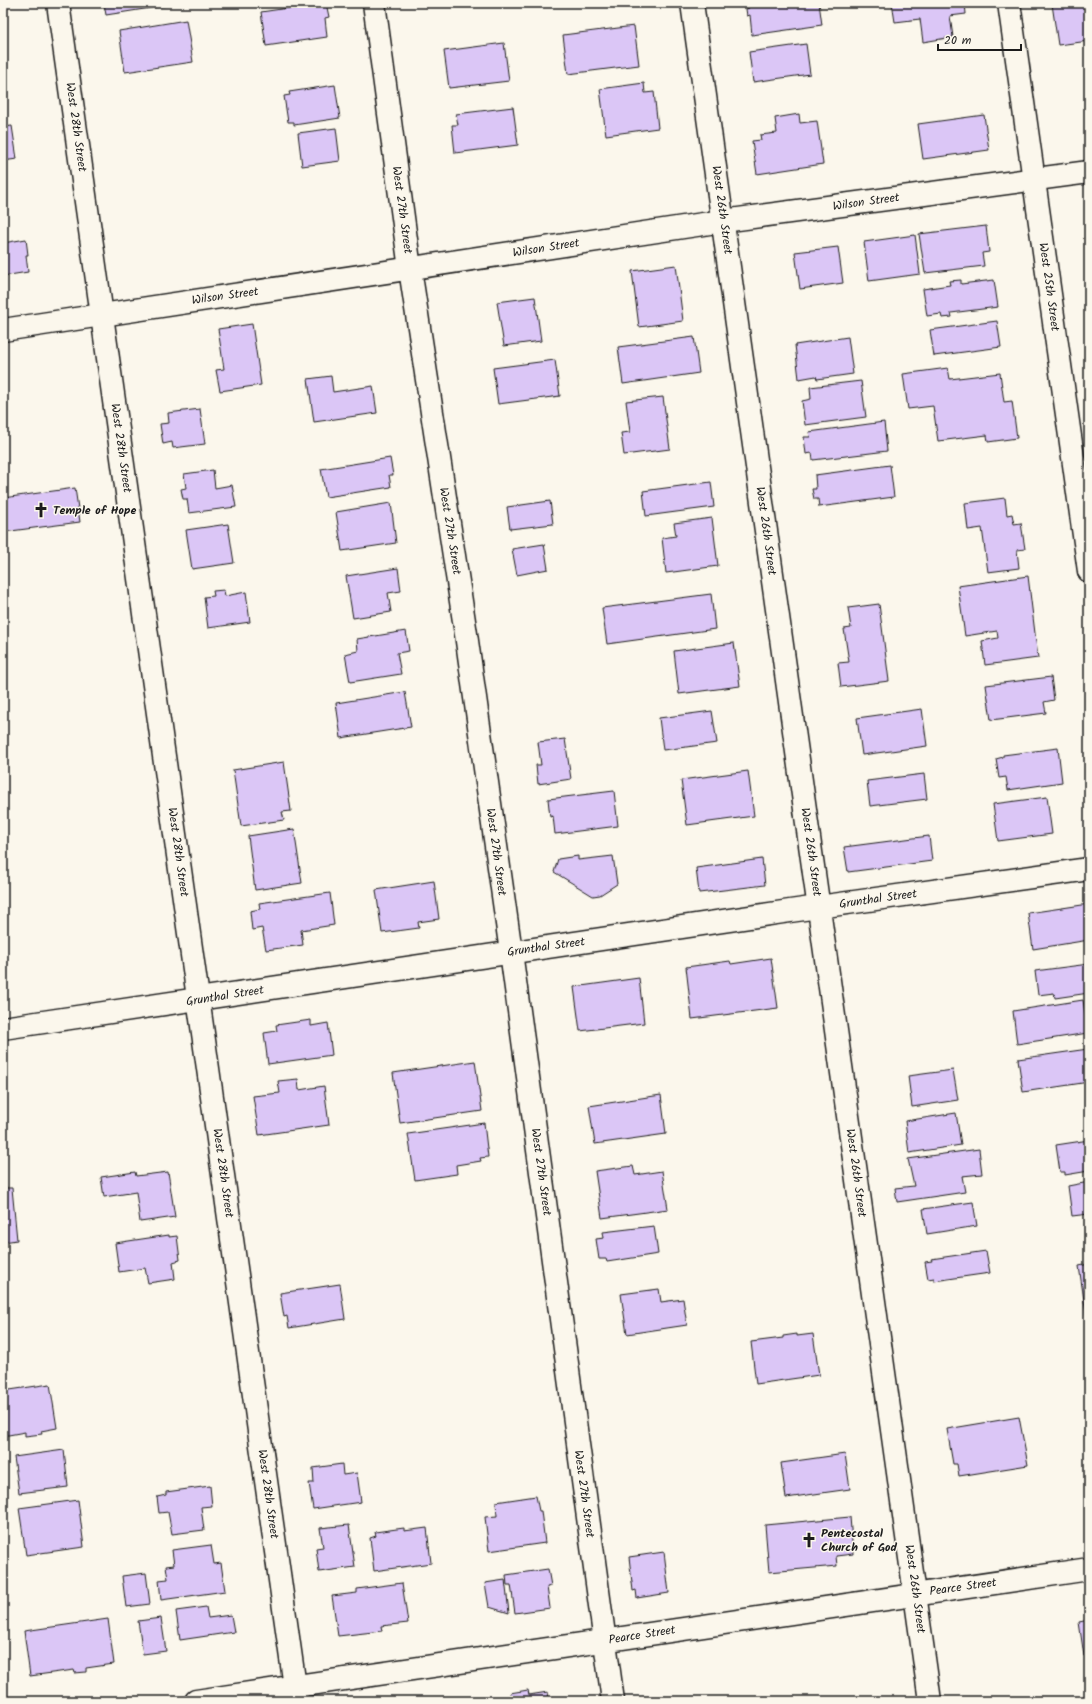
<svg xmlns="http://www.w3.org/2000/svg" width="1092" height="1704" font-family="Kalam,sans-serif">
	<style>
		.building { fill: #dbc6f6; stroke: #1c1c1c }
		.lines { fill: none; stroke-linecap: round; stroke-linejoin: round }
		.minor-casing { stroke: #1c1c1c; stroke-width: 25 }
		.major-casing { stroke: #1c1c1c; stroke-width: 25 }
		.minor { stroke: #fbf7ec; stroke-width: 22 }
		.major { stroke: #fbf7ec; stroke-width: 22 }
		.labels { text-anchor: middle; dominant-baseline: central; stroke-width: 3; stroke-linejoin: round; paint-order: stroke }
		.street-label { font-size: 12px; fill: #1c1c1c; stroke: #fbf7ec }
		.poi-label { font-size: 12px; font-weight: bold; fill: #1c1c1c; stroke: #fbf7ec; text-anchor: start }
	</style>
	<rect width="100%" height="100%" fill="#fbf7ec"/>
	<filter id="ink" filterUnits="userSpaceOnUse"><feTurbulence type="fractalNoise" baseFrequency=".025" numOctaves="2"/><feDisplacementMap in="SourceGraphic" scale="8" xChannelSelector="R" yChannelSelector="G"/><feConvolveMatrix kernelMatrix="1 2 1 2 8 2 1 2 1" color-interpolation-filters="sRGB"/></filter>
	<g filter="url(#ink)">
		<g class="building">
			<polygon points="104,3 183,3 106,15"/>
			<polygon points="322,3 326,3 329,17 325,18 327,37 266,46 261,12"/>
			<polygon points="770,3 819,3 822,25 752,35 750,15 747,16 746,9 749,8 748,6"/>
			<polygon points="892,3 965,3 966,14 950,16 953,37 923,42 920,19 895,22"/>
			<polygon points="1063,3 1089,3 1089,41 1058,45 1052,4"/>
			<polygon points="186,20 193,62 125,72 119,31"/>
			<polygon points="634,26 639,65 568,74 563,35"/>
			<polygon points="504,43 509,81 449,88 444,51"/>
			<polygon points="806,44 810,74 753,82 749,52"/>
			<polygon points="644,83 645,93 654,92 658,128 606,135 600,89"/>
			<polygon points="335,85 340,118 294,125 294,122 288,122 284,96 290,95 289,92"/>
			<polygon points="513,107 518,145 455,153 452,125 458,125 456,114"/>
			<polygon points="799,114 800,123 817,121 823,164 757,174 752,141 761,140 760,135 777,133 775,118"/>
			<polygon points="984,115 989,150 923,159 918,124"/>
			<polygon points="12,126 17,159 3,161 3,127"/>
			<polygon points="336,128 340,161 302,166 298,133"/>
			<polygon points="986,226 989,252 982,253 984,266 925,273 919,234"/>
			<polygon points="915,235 920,274 869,281 864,242"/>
			<polygon points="26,239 28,255 26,255 28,272 3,276 3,243"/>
			<polygon points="838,247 843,283 800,289 795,252"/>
			<polygon points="1086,261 1089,261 1089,285"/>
			<polygon points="676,265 683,321 639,327 632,271"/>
			<polygon points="961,280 961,284 994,280 998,307 951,313 952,317 942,318 941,314 927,316 923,289 950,285 949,281"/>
			<polygon points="535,297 541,341 504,346 497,302"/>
			<polygon points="997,321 1001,347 934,356 930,330"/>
			<polygon points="252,324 261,385 220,391 216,370 224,369 218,329"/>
			<polygon points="694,337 699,373 623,384 618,347"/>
			<polygon points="848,337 853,374 817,379 816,376 799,379 795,345"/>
			<polygon points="555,360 560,396 498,404 493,368"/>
			<polygon points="948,368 950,379 1000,373 1004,402 1012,401 1017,438 988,442 987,435 938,441 933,406 908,409 903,374"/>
			<polygon points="331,376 333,392 373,386 377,413 314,422 308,379"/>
			<polygon points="861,381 866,417 805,425 802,401 811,399 810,387"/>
			<polygon points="663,397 670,449 624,455 621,433 630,432 626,401"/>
			<polygon points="200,409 205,444 173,448 172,442 163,444 160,424 169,423 168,413"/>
			<polygon points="884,422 887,451 813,460 812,453 806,454 804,437 810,437 809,432"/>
			<polygon points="390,458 393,475 389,475 391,487 326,497 321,469"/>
			<polygon points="890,465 894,497 819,507 818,499 814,499 812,489 816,489 815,475"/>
			<polygon points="213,470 215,488 232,485 236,507 189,513 187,499 183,499 181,489 186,488 184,474"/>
			<polygon points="711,482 714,507 646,516 643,491"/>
			<polygon points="75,488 80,522 3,532 3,498"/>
			<polygon points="1005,498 1007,515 1012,514 1014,524 1021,523 1025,549 1017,550 1019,568 988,572 982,528 968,530 965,503"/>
			<polygon points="550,501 553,524 510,529 507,507"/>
			<polygon points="391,503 396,543 342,551 336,512"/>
			<polygon points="712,518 718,566 666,573 662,538 676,536 674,523"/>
			<polygon points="228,524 234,563 192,569 186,530"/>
			<polygon points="544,544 548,569 517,575 512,549"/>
			<polygon points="398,568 401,591 388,593 391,612 353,618 346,576"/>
			<polygon points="1028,576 1038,658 985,665 982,641 998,638 997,631 965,636 958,586"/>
			<polygon points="224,590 225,596 246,592 250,622 208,628 204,597 214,596 213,591"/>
			<polygon points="711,594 715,629 607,644 602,608"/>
			<polygon points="879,604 889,681 841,687 838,663 849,662 844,629 851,628 848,608"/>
			<polygon points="406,631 409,651 397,653 401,674 350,682 345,654 358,651 357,639"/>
			<polygon points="734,643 740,686 679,694 674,651"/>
			<polygon points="1051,677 1054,700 1044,702 1046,713 991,720 986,685"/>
			<polygon points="405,692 411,727 341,738 336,703"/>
			<polygon points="922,709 927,746 862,755 857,718"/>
			<polygon points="712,711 717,743 663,750 659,718"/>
			<polygon points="565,739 571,779 538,784 536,765 541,765 538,742"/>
			<polygon points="1058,748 1062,782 1008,790 1006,777 999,778 996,759 1003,757 1003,755"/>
			<polygon points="284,762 291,811 282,812 284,820 241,826 233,770"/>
			<polygon points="748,771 754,816 687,825 681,780"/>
			<polygon points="924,774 927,799 870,806 867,781"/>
			<polygon points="614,791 618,826 555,834 553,816 550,817 548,799"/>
			<polygon points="1047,797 1052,834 998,841 993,804"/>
			<polygon points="294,829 302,883 255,890 248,836"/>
			<polygon points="929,836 932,861 848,872 844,847"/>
			<polygon points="578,856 578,860 613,856 617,884 600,895 593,896 554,872 558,859"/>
			<polygon points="762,859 765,885 699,893 696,868"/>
			<polygon points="434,881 439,919 418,922 419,928 382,933 376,890"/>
			<polygon points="330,893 334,925 301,930 303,945 266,950 262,928 252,930 250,911 260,909 259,903"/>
			<polygon points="1089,904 1089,940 1033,949 1028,913"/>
			<polygon points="771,958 778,1008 692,1019 686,967 730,961 731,964"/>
			<polygon points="1089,964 1089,993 1055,998 1054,993 1038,995 1035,971"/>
			<polygon points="639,978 644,1023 580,1031 574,987"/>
			<polygon points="1083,1000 1088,1033 1017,1044 1013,1011"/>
			<polygon points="311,1020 311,1026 328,1023 332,1055 268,1064 264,1033 277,1031 276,1025"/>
			<polygon points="1088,1049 1089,1082 1023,1092 1018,1059"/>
			<polygon points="475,1061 482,1111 400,1123 393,1073"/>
			<polygon points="953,1070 958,1100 912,1107 908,1076"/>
			<polygon points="298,1079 299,1090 324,1086 329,1125 259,1135 253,1096 280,1093 278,1081"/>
			<polygon points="661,1095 666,1134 595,1144 589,1106"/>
			<polygon points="956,1113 961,1145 909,1153 905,1121"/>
			<polygon points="484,1123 488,1157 480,1158 481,1161 456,1165 457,1174 415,1180 408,1134"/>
			<polygon points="1089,1140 1089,1171 1065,1175 1065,1172 1060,1172 1056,1145"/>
			<polygon points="979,1149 982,1174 962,1176 965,1192 897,1202 895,1188 914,1186 908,1159"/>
			<polygon points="633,1166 635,1175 662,1171 668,1209 602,1218 595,1171"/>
			<polygon points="135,1172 136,1176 168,1172 175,1217 140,1222 136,1192 104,1197 101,1177"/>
			<polygon points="1089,1182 1089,1214 1072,1216 1068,1186"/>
			<polygon points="3,1188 12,1188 17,1240 3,1242"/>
			<polygon points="973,1202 977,1226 927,1234 923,1209"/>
			<polygon points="654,1226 658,1254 607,1262 606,1259 599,1259 596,1239 604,1238 603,1232"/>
			<polygon points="169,1235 169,1237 177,1236 180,1260 173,1262 175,1279 148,1283 145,1268 119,1272 115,1243"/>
			<polygon points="986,1251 990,1273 934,1281 934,1278 928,1279 925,1262 932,1261 931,1259"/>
			<polygon points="1089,1264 1089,1335 1079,1266"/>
			<polygon points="340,1284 345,1319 289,1328 287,1316 284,1317 280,1293"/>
			<polygon points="659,1289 661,1302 683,1299 687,1325 627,1334 621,1294"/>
			<polygon points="797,1334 797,1336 813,1334 819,1375 756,1384 751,1342 783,1338 783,1336"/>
			<polygon points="50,1384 57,1428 41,1431 42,1434 25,1436 25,1432 3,1436 3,1391"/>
			<polygon points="1019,1417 1028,1465 959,1476 957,1464 953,1464 947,1429"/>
			<polygon points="64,1450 68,1487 19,1493 14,1457"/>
			<polygon points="845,1454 850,1489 786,1498 781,1463"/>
			<polygon points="342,1464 343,1475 357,1473 361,1502 313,1509 309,1483 314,1483 313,1468"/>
			<polygon points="210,1486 212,1506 201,1507 204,1530 172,1534 168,1512 159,1513 157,1497 166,1495 166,1492"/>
			<polygon points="536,1496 539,1511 541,1511 545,1543 489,1551 485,1517 497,1516 496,1502"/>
			<polygon points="78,1500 84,1547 26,1555 19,1508"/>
			<polygon points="850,1517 853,1554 836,1556 837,1566 769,1572 765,1525"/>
			<polygon points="349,1525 355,1567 319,1572 316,1548 323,1547 320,1528"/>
			<polygon points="404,1528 404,1531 427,1528 431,1563 374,1571 370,1538 376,1536 375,1532"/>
			<polygon points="211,1545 214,1564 221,1563 225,1591 161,1600 159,1580 168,1579 166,1566 174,1565 172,1550"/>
			<polygon points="664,1552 669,1593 637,1598 636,1590 633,1591 629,1557"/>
			<polygon points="548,1569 551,1586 547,1587 550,1608 515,1613 511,1585 507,1585 506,1575"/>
			<polygon points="146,1573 150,1604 126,1607 122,1576"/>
			<polygon points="505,1580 508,1604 509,1613 489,1607 485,1583"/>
			<polygon points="402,1583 408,1623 381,1626 382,1631 338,1636 332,1596 357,1593 357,1589"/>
			<polygon points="206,1607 208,1618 231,1615 234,1632 180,1640 176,1611"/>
			<polygon points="161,1618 166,1651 143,1654 138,1621"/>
			<polygon points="108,1619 114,1664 86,1668 86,1672 75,1673 74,1670 30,1676 24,1631"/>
			<polygon points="1089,1620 1089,1656 1084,1656 1079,1622"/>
			<polygon points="528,1690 529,1695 548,1692 549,1700 566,1698 566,1701 483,1701 511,1697 510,1693"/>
		</g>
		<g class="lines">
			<g class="minor-casing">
				<g id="minor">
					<polyline points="58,3 297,1701"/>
					<polyline points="374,3 410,269 466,634 511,952 613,1701"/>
					<polyline points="1009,3 1089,571"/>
					<polyline points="3,330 723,221 1089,172"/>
					<polyline points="3,1028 790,911 1089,869"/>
					<polyline points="196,1701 1089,1569"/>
				</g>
			</g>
			<g class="major-casing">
				<polyline id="major" points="692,3 930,1701"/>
			</g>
			<use href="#minor" class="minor"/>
			<use href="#major" class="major"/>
		</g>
	</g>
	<defs>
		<g id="church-bare" transform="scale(1.2)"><path d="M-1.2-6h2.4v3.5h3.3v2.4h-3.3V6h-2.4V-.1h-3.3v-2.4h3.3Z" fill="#1c1c1c" stroke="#fbf7ec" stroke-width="2.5" paint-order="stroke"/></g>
	</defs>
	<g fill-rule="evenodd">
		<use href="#church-bare" x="41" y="510"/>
		<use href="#church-bare" x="809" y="1540"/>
	</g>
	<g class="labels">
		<g class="street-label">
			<text transform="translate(76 127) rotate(82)">West 28th Street</text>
			<text transform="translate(866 202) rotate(-8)">Wilson Street</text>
			<text transform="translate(402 210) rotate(82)">West 27th Street</text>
			<text transform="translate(722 210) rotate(82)">West 26th Street</text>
			<text transform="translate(546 248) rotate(-9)">Wilson Street</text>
			<text transform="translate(1049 287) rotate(82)">West 25th Street</text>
			<text transform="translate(225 296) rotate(-8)">Wilson Street</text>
			<text transform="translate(121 448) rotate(82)">West 28th Street</text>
			<text transform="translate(450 531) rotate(81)">West 27th Street</text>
			<text transform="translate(766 531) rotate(82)">West 26th Street</text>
			<text transform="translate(178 852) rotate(82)">West 28th Street</text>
			<text transform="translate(496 852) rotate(82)">West 27th Street</text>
			<text transform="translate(811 852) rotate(82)">West 26th Street</text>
			<text transform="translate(878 899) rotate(-8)">Grunthal Street</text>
			<text transform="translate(546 947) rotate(-8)">Grunthal Street</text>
			<text transform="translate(225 996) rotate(-9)">Grunthal Street</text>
			<text transform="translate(541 1172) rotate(82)">West 27th Street</text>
			<text transform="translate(223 1173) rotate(82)">West 28th Street</text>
			<text transform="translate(856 1173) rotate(82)">West 26th Street</text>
			<text transform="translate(268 1494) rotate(82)">West 28th Street</text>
			<text transform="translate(584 1494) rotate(82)">West 27th Street</text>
			<text transform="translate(963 1587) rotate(-8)">Pearce Street</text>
			<text transform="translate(915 1589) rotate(82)">West 26th Street</text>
			<text transform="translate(642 1635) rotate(-9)">Pearce Street</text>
		</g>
		<g class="poi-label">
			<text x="53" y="510">Temple of Hope</text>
			<text x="821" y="1533">Pentecostal<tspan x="821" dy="14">Church of God</tspan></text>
		</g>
	</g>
	<rect width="1092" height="1704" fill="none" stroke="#fbf7ec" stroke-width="16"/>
	<rect x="8" y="8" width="1076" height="1688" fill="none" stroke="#1c1c1c" stroke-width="1.5" filter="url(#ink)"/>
	<path d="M938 44v6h83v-6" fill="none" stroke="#1c1c1c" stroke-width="2"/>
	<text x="944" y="44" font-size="12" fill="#1c1c1c" stroke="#fbf7ec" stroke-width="3" paint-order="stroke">20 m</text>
</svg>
